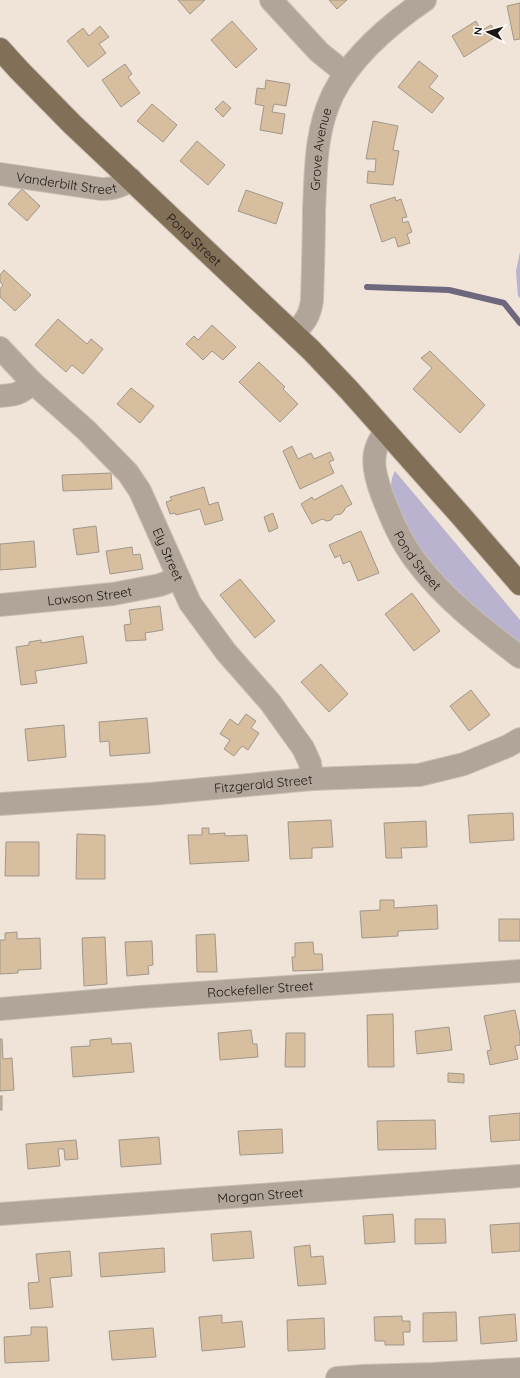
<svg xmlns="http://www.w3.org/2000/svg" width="520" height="1378" font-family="Quicksand,sans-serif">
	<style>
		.green { fill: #b9b3cf }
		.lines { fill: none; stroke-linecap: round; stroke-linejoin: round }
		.stream { stroke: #6e687f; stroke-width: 6 }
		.building { fill: #d6be9f; stroke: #a1978b }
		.minor-casing { stroke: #c9bfb4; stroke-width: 24 }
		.major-casing { stroke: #c9bfb4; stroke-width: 24 }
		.minor { stroke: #b0a598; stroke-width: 22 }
		.major { stroke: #826f57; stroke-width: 22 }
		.labels { text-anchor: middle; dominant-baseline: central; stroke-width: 3.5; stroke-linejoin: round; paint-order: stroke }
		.street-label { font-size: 13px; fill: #1b1713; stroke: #fff }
	</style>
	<rect width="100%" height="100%" fill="#efe4d7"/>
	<g class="green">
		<polygon points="520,252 520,298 518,296 516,271"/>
		<polygon points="395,471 520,620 520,649 459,595 417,547 390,492 392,478"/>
	</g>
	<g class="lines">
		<polyline class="stream" points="367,287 449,290 504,303 520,323"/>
	</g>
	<g class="building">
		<polygon points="178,0 205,0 190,14"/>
		<polygon points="329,0 347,0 337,9"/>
		<polygon points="520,3 520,39 514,40 507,6"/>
		<polygon points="232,21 257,49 236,68 211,40"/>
		<polygon points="476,21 481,31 491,25 497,36 464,57 452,36"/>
		<polygon points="100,26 109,37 99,44 106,53 88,67 67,41 83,28 89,36"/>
		<polygon points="419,61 438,76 429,87 444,98 432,113 398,87"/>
		<polygon points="125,64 132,74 128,77 140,93 121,107 102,80"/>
		<polygon points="266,80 290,84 286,106 274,104 272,112 285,114 282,134 260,130 264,106 255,104 257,88 265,89"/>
		<polygon points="223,101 231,108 223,117 215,109"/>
		<polygon points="152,104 177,125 163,142 137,121"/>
		<polygon points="373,121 398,126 393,150 399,151 393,185 367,183 368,171 375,172 376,159 366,159"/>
		<polygon points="197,141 225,165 208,185 180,161"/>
		<polygon points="22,189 40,206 27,221 8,204"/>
		<polygon points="246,190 283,203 276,224 238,211"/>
		<polygon points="395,197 396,201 401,199 407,217 402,218 403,223 408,221 412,232 407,234 410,243 398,247 395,237 382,242 370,205"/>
		<polygon points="4,270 31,295 15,311 0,297 0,289 3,285 0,282 0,275"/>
		<polygon points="58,319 87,344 91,339 103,349 83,374 72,365 66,372 35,345"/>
		<polygon points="212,325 236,347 223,360 212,351 203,360 186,344 194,336 198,340"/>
		<polygon points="430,351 485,405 460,433 413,389 432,368 421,358"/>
		<polygon points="259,362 285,387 283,389 298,404 280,422 239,382"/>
		<polygon points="131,388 154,406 140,423 117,404"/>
		<polygon points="292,446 298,459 311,453 314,459 330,452 334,460 329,462 334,473 300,489 283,451"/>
		<polygon points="111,473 112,489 63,491 62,475"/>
		<polygon points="342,485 352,504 345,508 344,511 341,514 335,515 331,520 327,521 322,519 312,524 301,504 312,497 314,500"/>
		<polygon points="204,487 209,505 218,502 223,520 205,525 200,509 176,515 175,513 170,514 166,502 172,500 170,497"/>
		<polygon points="273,513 278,528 269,532 264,517"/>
		<polygon points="96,526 99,552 77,555 73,529"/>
		<polygon points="361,531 379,573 358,581 350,561 343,564 340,555 335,558 329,545"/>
		<polygon points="34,541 36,567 0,570 0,544"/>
		<polygon points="132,547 133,555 140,554 143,569 110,574 106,551"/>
		<polygon points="240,579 275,621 255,638 220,595"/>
		<polygon points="412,593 440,631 414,651 385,614"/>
		<polygon points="160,606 163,630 145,633 146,640 126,641 124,625 131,624 129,610"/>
		<polygon points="83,636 87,663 35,671 37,683 21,685 16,647 29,645 29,642 41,640 41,643"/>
		<polygon points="321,664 348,694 329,712 301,682"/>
		<polygon points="471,690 490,715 469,731 450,706"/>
		<polygon points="246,714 256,721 251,728 259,733 248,750 242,746 234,756 224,749 230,740 220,734 230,719 238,725"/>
		<polygon points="147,718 150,753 110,756 109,741 100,742 99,722"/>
		<polygon points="64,725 66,757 28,761 25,729"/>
		<polygon points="513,813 514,840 470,843 468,815"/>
		<polygon points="331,820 333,847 312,848 312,858 290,859 288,822"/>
		<polygon points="426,821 427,847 401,848 402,858 386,858 384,823"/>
		<polygon points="202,828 209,828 209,834 225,833 225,836 247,835 249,861 190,864 188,835 202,835"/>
		<polygon points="77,834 105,835 105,879 76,879"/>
		<polygon points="6,842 39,842 39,876 5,876"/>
		<polygon points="380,900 394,900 394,908 437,905 438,929 398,931 398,936 362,938 360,911 380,910"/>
		<rect x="499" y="919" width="21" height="22"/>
		<polygon points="17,932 17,939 40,938 41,969 18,970 18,973 0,974 0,940 5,940 5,933"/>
		<polygon points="215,934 217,972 197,972 196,935"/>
		<polygon points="105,937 107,984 84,986 82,938"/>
		<polygon points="152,941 153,965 148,966 149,974 127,976 125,942"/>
		<polygon points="313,942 314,954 322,954 323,970 293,971 292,957 295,957 295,943"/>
		<polygon points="515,1010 520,1035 520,1045 515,1046 518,1059 490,1065 487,1051 491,1050 484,1016"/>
		<polygon points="393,1014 394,1067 368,1067 367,1015"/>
		<polygon points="449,1027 452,1050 417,1054 415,1031"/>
		<polygon points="251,1030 253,1044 257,1044 258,1057 220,1060 218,1033"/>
		<polygon points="286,1033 305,1033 305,1067 285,1067"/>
		<polygon points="111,1038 112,1044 131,1043 134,1072 73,1077 71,1047 90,1046 90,1040"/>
		<polygon points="0,1039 2,1039 3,1059 12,1058 14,1090 0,1091"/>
		<polygon points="448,1073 464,1074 464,1083 448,1082"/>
		<rect x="0" y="1096" width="2" height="14"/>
		<polygon points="520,1113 520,1140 491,1142 489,1116"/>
		<polygon points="435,1120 436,1149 378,1150 377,1121"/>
		<polygon points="282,1129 283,1153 240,1155 238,1131"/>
		<polygon points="159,1137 161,1164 121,1167 119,1140"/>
		<polygon points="76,1140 78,1159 65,1160 64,1149 58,1149 60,1166 28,1169 26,1144"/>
		<polygon points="393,1214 395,1242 365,1244 363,1216"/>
		<polygon points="415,1219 445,1219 446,1243 415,1244"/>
		<polygon points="520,1223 520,1251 492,1253 490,1225"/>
		<polygon points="251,1231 254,1258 213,1261 211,1234"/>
		<polygon points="310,1245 311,1257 323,1256 326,1284 298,1286 294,1247"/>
		<polygon points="164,1248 165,1272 101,1277 99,1253"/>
		<polygon points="70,1251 72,1276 50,1278 53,1307 30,1309 28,1283 39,1282 36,1254"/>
		<polygon points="456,1312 457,1341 423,1342 423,1313"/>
		<polygon points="515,1314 517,1341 481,1344 479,1317"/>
		<polygon points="222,1315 222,1323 242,1321 245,1347 202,1351 199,1317"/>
		<polygon points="402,1316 402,1321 410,1321 410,1332 403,1332 404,1345 385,1345 385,1341 375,1341 374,1317"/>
		<polygon points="324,1318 325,1349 288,1351 287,1320"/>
		<polygon points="31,1327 47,1327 49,1361 5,1363 4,1337 31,1335"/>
		<polygon points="153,1328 156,1357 112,1360 109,1331"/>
	</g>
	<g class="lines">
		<g class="minor-casing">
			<g id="minor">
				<polyline points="271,0 319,52 345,73"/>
				<path id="s1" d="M0,174L101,189C113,189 122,187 131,179"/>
				<path id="s2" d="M294,333C305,322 310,316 312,300C313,270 314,240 314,210C316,170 315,131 333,94C353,55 390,24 425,0"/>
				<path id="s3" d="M0,348L32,382L86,430L128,473L140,491L190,603L226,652L270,702L303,748L310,763L312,779"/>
				<path d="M0,396C15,395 22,394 32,382"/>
				<path id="s4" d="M386,432C368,451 374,473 382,495C391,518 400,540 415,560C444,599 482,628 520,657"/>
				<path id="s5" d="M0,605L113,594L160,585L178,578"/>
				<path id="s6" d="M0,804L151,794L312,779L419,775L464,764L508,746L520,739"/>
				<path id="s7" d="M0,1009L141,997L520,971"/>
				<path id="s8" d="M0,1214L520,1176"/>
				<polyline points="337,1378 363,1376 432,1374 520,1369"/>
			</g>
		</g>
		<g class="major-casing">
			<g id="major">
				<path id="s9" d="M0,49L19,70L72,124L311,350L349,390L462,517L520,584"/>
			</g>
		</g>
		<use href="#minor" class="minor"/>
		<use href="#major" class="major"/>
	</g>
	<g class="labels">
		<g class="street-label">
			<text stroke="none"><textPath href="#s2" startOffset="190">Grove Avenue</textPath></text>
			<text stroke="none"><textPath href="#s1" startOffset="67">Vanderbilt Street</textPath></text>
			<text stroke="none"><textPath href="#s9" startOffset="272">Pond Street</textPath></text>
			<text stroke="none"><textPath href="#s3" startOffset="270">Ely Street</textPath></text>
			<text stroke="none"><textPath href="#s4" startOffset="142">Pond Street</textPath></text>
			<text stroke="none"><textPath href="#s5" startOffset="90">Lawson Street</textPath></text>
			<text stroke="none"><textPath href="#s6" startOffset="264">Fitzgerald Street</textPath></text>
			<text stroke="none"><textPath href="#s7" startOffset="261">Rockefeller Street</textPath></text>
			<text stroke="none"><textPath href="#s8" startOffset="261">Morgan Street</textPath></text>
		</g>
	</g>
	<g transform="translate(488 32) rotate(276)" stroke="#ffffff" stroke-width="3" paint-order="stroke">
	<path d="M0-3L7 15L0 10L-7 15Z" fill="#1b1713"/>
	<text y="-6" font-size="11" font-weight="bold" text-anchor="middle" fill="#1b1713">N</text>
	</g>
</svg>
